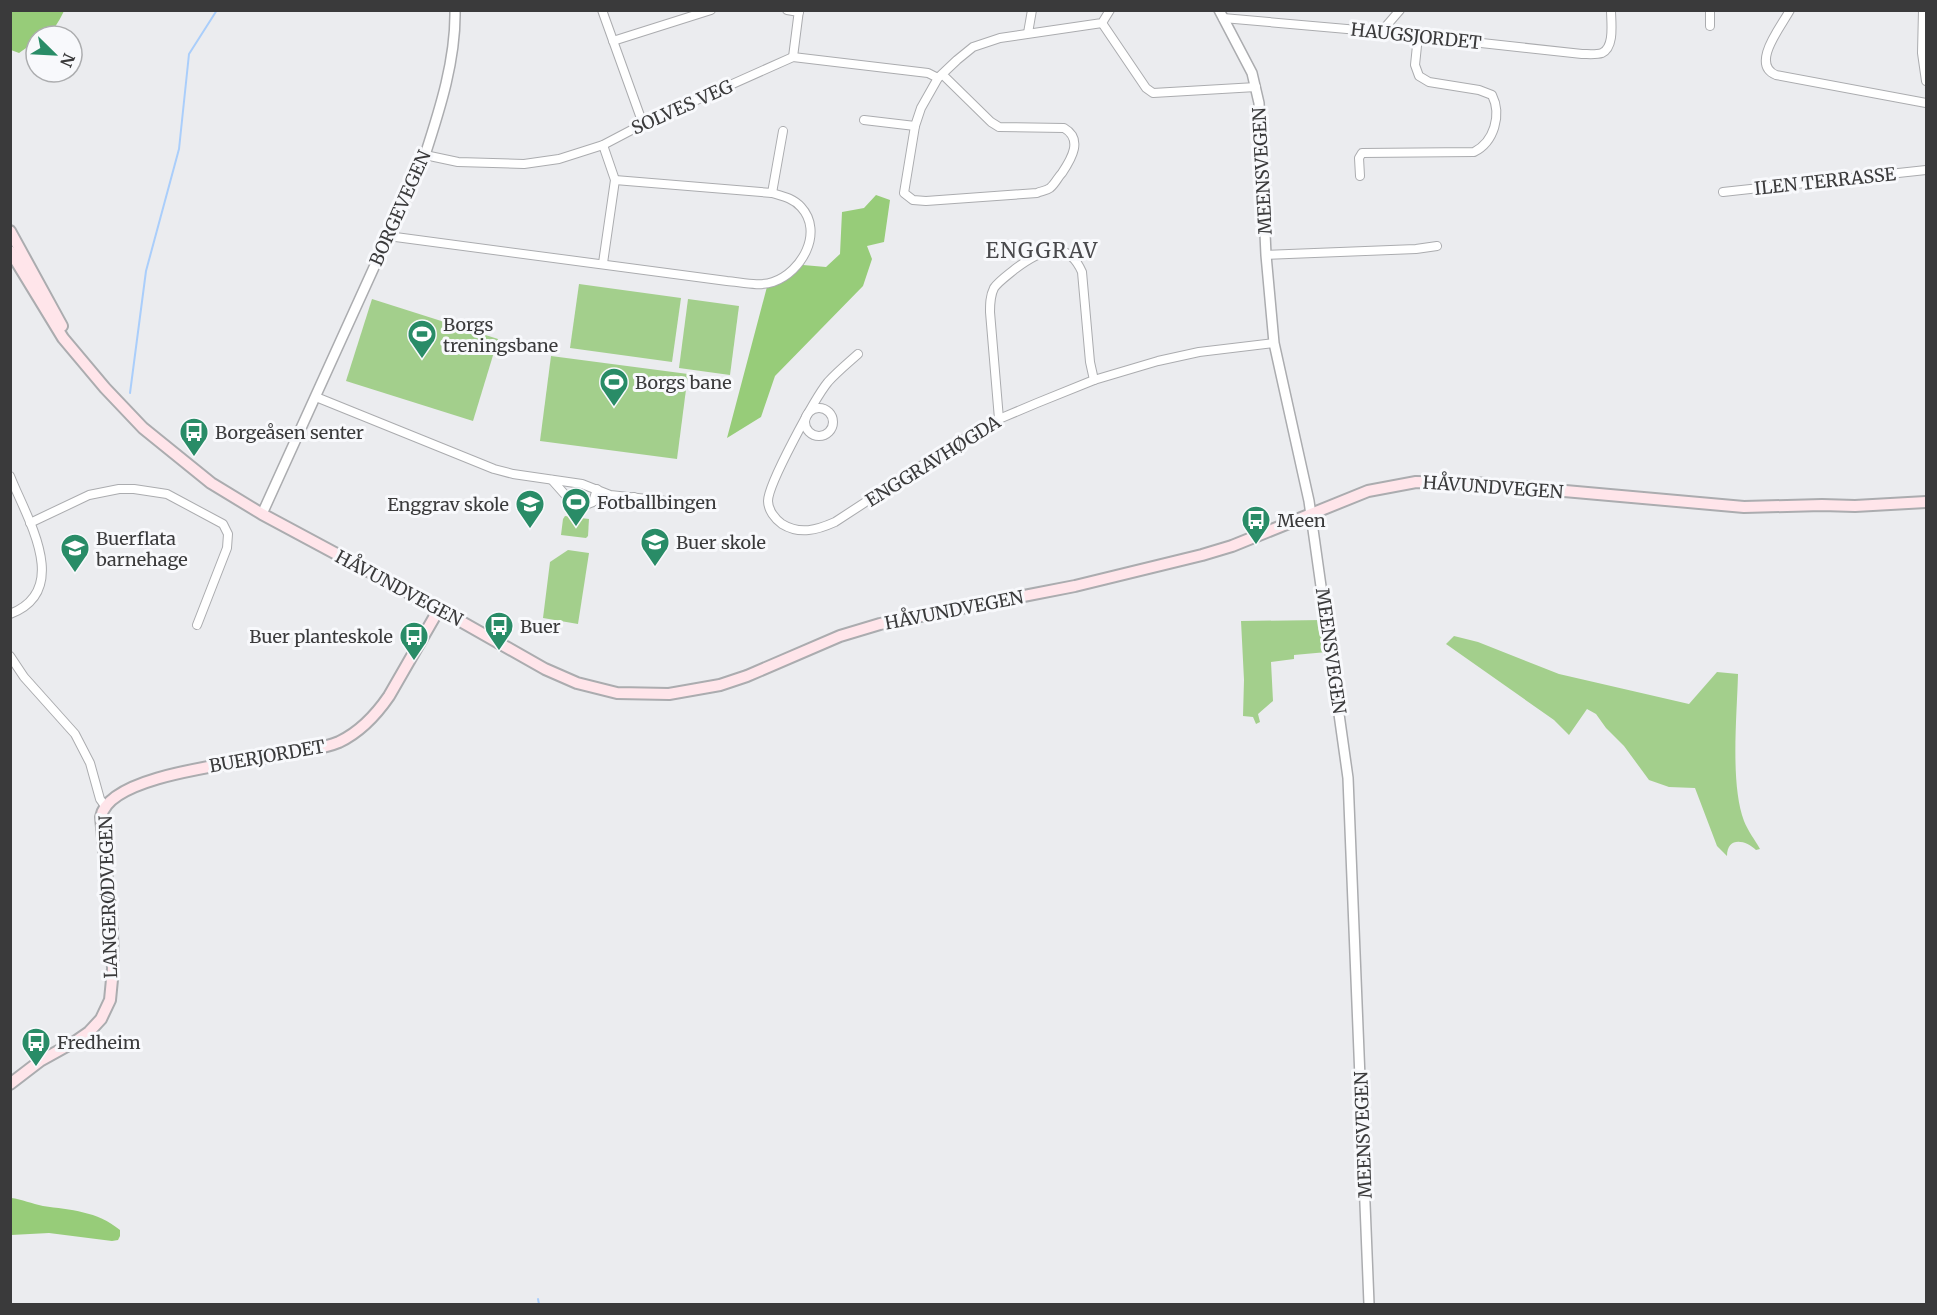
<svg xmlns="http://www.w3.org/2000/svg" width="1937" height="1315" font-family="Merriweather,serif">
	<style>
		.green { fill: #a3cf8c }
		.forest { fill: #97cc79 }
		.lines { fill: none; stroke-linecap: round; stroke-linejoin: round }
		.stream { stroke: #aacefb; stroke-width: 2 }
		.minor-casing { stroke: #abacaf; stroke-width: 10 }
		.tertiary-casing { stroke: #abacaf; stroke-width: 12 }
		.secondary-casing { stroke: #abacaf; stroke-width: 14 }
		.minor { stroke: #fff; stroke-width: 8 }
		.tertiary { stroke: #fff; stroke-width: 9 }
		.secondary { stroke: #ffe5ea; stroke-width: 10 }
		.labels { text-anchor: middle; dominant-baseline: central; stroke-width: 6; stroke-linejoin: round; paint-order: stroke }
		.street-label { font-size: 18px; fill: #3a3a3b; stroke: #f8f9fc }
		.poi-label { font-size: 18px; fill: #3a3a3b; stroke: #f8f9fc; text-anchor: start }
		.quarter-label { font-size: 21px; letter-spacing: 1.5px; fill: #49494c; stroke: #f8f9fc }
	</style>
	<rect width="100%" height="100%" fill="#ebecef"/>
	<g class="green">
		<polygon points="579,284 681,298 672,362 570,348"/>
		<polygon points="372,299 498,339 473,421 346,381"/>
		<polygon points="688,299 739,306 730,375 679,368"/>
		<polygon points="551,356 688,374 677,459 540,441"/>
		<polygon points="565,516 589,519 588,536 586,538 561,535 563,519"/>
		<polygon points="568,550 589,553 578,624 543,618 550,562"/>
		<polygon points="1323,620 1327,652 1294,655 1294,659 1271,662 1273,701 1258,714 1260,722 1256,724 1253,717 1243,716 1244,680 1241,621"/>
		<path d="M1454,636L1478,642L1559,674L1689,704L1717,672L1738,674C1737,716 1730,783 1744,821C1748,831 1755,840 1760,849L1756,850C1746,840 1727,836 1727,856L1717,846L1695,788L1669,787L1649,780L1624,746L1606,728L1596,714L1587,709L1569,735L1554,720L1446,644Z"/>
	</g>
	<g class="forest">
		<path d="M10,11L11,10L64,11C58,23 52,36 36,36V41L19,53L11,50Z"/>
		<polygon points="876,195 890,200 884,242 867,246 872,259 863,286 775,376 761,417 727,438 768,283 787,278 803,265 826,267 840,254 842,212 864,208"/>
		<path d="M11,1198C22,1199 32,1204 43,1206C71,1210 97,1211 120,1230V1236L118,1240L112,1241L49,1233L11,1235Z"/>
	</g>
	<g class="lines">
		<g class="stream">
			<polyline points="130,393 146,271 179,149 189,54 217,10"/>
			<polyline points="538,1299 539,1304"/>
		</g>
		<g class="minor-casing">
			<g id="minor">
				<polyline points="602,10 643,124"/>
				<polyline points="787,10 799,12"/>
				<path d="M1790,10C1781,27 1750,64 1776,75L1926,103"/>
				<polyline points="1923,10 1922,53 1926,81"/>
				<path d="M1223,18L1381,32L1582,54C1588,54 1596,55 1602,53C1615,47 1611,22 1611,10"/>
				<polyline points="1102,23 1146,88 1153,93 1256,87"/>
				<polyline points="1710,26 1710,10"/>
				<polyline points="1381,32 1400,10"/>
				<polyline points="1028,33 1032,10"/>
				<polyline points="613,41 711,10"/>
				<polyline points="793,57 799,10"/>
				<path d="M942,74L991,122L999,127L1064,128C1083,139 1072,158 1062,173C1058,177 1055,184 1050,188C1046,191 1041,191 1037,193L926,201L913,200L904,193L915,126L921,108L938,78L957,60L973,47L1000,38L1102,23L1110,10"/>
				<polyline points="864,120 915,126"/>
				<polyline points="603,145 615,180 603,263"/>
				<polyline points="425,155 458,162 524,164 559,159 603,145 643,124 793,57 928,73 938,78"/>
				<path d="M1360,176L1359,158L1362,153L1474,152C1494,142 1502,115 1492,95L1479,90L1429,82L1419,76L1415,65L1418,36"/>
				<polyline points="1723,192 1926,170"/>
				<polyline points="772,193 783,131"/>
				<path d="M388,236L727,281C741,282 759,287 773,282C802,272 824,232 801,207C793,198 782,196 772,193L615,180"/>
				<polyline points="1266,255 1416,249 1437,246"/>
				<path d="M858,354C848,363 837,372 828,382C815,398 768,484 768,501C768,510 775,519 782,524C800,535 817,530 835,522L956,443L999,419L1037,403L1094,380L1158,361L1199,352L1274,343"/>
				<polyline points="316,397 494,469 513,474 582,484 610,495 694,504"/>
				<circle cx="819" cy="422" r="14"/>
				<path d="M999,419L990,312C990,304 990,296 994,288C999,281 1008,275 1015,269C1038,252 1066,236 1082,272L1090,362L1094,380"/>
				<path d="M10,476C26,517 73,590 10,614"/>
				<polyline points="552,480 568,498 583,506 593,502 597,489"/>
				<path d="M595,499C608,498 620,507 633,504L634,497"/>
				<polyline points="30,523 89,495 119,489 134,489 167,494 223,524 228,534 227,548 197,625"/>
				<polyline points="10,656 24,677 75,734 90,763 100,799 105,806"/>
			</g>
		</g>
		<g class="tertiary-casing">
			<g id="tertiary">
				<polyline points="1219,10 1252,73 1259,103 1266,255 1274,343 1309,501 1348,778 1369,1304"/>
				<path d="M262,514L425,155C440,109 456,59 455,10"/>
			</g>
		</g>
		<g class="secondary-casing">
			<g id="secondary">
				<polyline points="10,231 62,326"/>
				<polyline points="10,251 63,338 105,388 143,428 211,483 262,514 439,609 545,669 577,683 617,693 669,694 720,685 747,676 840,636 880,624 1075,586 1202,555 1232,546 1368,491 1416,482 1475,483 1744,507 1822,505 1855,506 1926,502"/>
				<path d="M10,1084L40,1061L76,1041L89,1032L101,1019L110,1000L113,969L112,931L101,817C110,765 294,761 339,742C360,732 376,715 389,696L439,609"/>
			</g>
		</g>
		<use href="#minor" class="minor"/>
		<use href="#tertiary" class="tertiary"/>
		<use href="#secondary" class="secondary"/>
	</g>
	<defs>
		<g id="stadium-pin" transform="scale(1.5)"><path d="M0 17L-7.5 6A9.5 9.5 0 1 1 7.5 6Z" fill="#298c67" stroke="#f8f9fc"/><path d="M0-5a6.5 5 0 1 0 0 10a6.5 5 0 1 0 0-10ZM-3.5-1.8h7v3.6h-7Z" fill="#fff"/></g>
		<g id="bus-pin" transform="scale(1.5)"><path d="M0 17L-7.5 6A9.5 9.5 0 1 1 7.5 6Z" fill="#298c67" stroke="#f8f9fc"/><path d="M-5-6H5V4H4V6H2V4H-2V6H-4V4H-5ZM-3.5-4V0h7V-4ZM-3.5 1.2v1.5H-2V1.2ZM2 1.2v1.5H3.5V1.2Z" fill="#fff"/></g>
		<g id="school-pin" transform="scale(1.5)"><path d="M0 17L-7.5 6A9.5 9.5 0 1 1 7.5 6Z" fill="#298c67" stroke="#f8f9fc"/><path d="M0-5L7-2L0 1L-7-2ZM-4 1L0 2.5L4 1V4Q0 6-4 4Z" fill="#fff"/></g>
	</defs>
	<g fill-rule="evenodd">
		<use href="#stadium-pin" x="422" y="334"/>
		<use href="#stadium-pin" x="614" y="382"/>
		<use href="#bus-pin" x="194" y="432"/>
		<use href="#stadium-pin" x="576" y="502"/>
		<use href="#school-pin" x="530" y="504"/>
		<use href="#bus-pin" x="1256" y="520"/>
		<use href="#school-pin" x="655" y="542"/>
		<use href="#school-pin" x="75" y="548"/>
		<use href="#bus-pin" x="499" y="626"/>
		<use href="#bus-pin" x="414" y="636"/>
		<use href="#bus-pin" x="36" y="1042"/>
	</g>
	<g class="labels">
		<g class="street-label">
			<text transform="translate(1416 36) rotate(6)">HAUGSJORDET</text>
			<text transform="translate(682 107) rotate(-24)">SOLVES VEG</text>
			<text transform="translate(1262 171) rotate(-93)">MEENSVEGEN</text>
			<text transform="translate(1825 181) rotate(-6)">ILEN TERRASSE</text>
			<text transform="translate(400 208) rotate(-66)">BORGEVEGEN</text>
			<text transform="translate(933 461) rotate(-32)">ENGGRAVHØGDA</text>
			<text transform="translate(1493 487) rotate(4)">HÅVUNDVEGEN</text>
			<text transform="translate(399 588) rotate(28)">HÅVUNDVEGEN</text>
			<text transform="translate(954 610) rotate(-11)">HÅVUNDVEGEN</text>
			<text transform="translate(1331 651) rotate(82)">MEENSVEGEN</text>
			<text transform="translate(267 756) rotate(-10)">BUERJORDET</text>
			<text transform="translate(108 897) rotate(-92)">LANGERØDVEGEN</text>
			<text transform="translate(1363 1135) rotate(-92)">MEENSVEGEN</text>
		</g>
		<g class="poi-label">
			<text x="443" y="324">Borgs<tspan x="443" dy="21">treningsbane</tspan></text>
			<text x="635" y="382">Borgs bane</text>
			<text x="215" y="432">Borgeåsen senter</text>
			<text x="597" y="502">Fotballbingen</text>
			<text x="509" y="504" text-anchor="end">Enggrav skole</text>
			<text x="1277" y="520">Meen</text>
			<text x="96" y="538">Buerflata<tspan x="96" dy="21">barnehage</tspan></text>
			<text x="676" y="542">Buer skole</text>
			<text x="520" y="626">Buer</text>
			<text x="393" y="636" text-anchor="end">Buer planteskole</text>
			<text x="57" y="1042">Fredheim</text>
		</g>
		<g class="quarter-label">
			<text x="1042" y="250">ENGGRAV</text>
		</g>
	</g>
	<rect width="1937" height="1315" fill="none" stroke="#3a3a3b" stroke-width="24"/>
	<g transform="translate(54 54) rotate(114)"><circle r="28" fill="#f8f9fc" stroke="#acadaf" stroke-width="1.5"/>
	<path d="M0-4.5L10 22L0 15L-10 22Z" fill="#298c67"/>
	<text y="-9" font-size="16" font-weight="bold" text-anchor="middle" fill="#3a3a3b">N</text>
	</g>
</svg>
